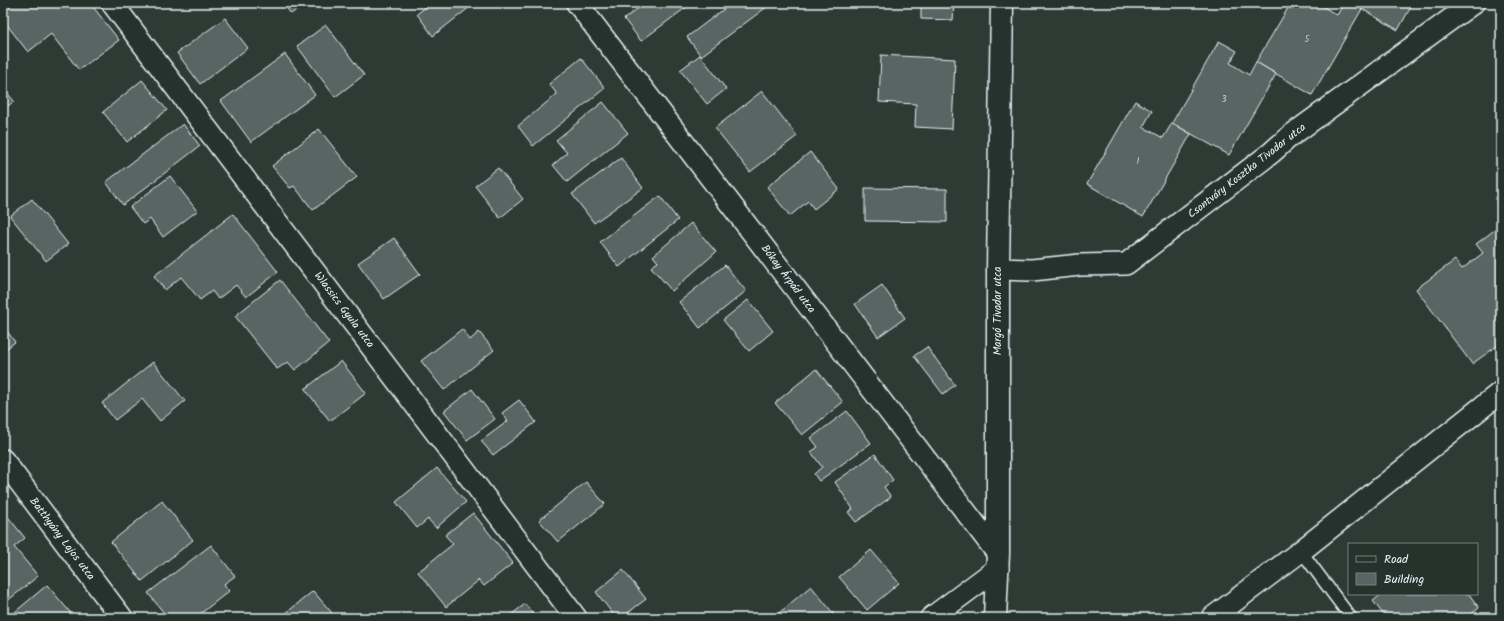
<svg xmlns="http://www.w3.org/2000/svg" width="1504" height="621" font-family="Kalam,sans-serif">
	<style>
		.building { fill: #596563; stroke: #e8f1f8 }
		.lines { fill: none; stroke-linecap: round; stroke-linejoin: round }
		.lane-casing { stroke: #e8f1f8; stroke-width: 14 }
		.street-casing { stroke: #e8f1f8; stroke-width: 24 }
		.secondary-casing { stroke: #e8f1f8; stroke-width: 25 }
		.lane { stroke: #26332d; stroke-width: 11 }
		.street { stroke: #26332d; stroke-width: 21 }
		.secondary { stroke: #26332d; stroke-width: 22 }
		.labels { text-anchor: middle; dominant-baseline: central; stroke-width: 3; stroke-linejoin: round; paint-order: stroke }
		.number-label { font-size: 9px; fill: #c4ced3 }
		.street-label { font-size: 11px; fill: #e8f1f8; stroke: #26332d }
	</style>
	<rect width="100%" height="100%" fill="#2e3b35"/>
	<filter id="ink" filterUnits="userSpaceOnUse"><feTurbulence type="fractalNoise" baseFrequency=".025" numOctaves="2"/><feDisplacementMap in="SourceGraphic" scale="8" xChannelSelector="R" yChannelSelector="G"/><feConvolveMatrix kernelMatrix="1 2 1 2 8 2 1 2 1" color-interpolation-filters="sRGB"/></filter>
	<g filter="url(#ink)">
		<g class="building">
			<polygon points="14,3 90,3 119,40 79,70 51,34 28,52 3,20 3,11"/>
			<polygon points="283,3 306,3 291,14"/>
			<polygon points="425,3 475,3 433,36 417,14 427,6"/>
			<polygon points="645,3 692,3 641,41 624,19"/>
			<polygon points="732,3 772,3 701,56 687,37"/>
			<polygon points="921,3 954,3 953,20 921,19"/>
			<polygon points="1291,3 1317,3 1337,15 1344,3 1352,3 1362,9 1312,95 1256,62"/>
			<polygon points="1352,3 1413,3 1398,30"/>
			<polygon points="225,18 248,48 200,84 177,53"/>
			<polygon points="326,25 364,75 335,97 297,46"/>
			<polygon points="1219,41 1237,51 1230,63 1249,75 1256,62 1276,74 1229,155 1172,123"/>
			<polygon points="285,54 315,95 251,142 221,101"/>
			<polygon points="700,55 726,89 707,104 680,70"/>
			<polygon points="881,55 955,59 952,129 915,127 916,104 879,102"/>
			<polygon points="581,58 605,88 533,146 518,126 557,94 549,84"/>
			<polygon points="142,80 167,110 127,142 103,112"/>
			<polygon points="3,88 14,101 3,110"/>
			<polygon points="762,91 797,136 750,172 715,128"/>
			<polygon points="1135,101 1152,111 1143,127 1163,138 1172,123 1191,134 1143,217 1087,184"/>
			<polygon points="603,102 628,133 567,182 553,165 567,153 556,140"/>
			<polygon points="183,124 200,146 123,205 106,182"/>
			<polygon points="319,129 357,177 313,210 294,186 290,188 272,166"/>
			<polygon points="810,152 839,189 814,209 808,201 790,216 767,187"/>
			<polygon points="621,158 643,188 594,223 572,194"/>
			<polygon points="498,168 523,199 500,218 475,186"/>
			<polygon points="170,176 197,211 163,237 150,219 143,224 130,207"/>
			<polygon points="865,188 947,189 947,222 865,221"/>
			<polygon points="660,196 678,220 619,267 600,242"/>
			<polygon points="32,199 68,244 46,261 10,216"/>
			<polygon points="233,214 278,272 246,297 236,285 218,299 212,291 200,300 181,277 165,290 154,276"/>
			<polygon points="691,223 716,252 672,291 651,267 658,262 653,256"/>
			<polygon points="1501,225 1501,343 1472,364 1416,289 1455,260 1462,269 1483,253 1476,244"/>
			<polygon points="394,238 420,274 384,299 358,263"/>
			<polygon points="725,265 746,291 700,328 679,302"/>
			<polygon points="280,280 329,343 295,370 288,362 277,369 235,316"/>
			<polygon points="882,285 905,318 878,337 855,304"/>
			<polygon points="748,300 773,331 749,351 723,320"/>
			<polygon points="3,326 15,342 3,351"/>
			<polygon points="462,329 470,340 479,332 494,350 444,390 421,361"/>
			<polygon points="927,347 955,385 943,394 914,356"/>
			<polygon points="341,361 366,393 330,421 305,389"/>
			<polygon points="153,362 185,401 160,421 142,399 115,420 102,403"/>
			<polygon points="816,369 843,402 802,435 775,403"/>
			<polygon points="472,389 495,419 467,440 444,411"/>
			<polygon points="519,400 536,422 493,455 481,441 508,421 502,413"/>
			<polygon points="847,411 871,443 819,481 814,474 822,467 811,452 818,447 811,438"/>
			<polygon points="875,454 893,480 884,487 891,497 856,522 848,512 853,509 835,482"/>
			<polygon points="437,468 466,502 436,528 428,519 417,528 396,502"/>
			<polygon points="586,482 605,504 558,542 539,520"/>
			<polygon points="162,501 193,540 142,581 111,542"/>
			<polygon points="4,512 25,538 14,547 38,576 6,602 3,599"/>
			<polygon points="473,513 513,563 484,586 479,580 446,607 418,572 453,544 445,535"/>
			<polygon points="211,545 235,576 224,584 229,591 195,618 168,618 148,593"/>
			<polygon points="871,550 899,583 867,610 839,577"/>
			<polygon points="623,570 646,599 621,618 616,618 596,592"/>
			<polygon points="47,585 75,618 8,618"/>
			<polygon points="811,586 837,618 773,618"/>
			<polygon points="313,591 332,613 326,618 280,618"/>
			<polygon points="1382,594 1469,594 1479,608 1466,618 1386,618 1373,601"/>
			<polygon points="525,604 536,618 507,618"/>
		</g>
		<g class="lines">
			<g class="lane-casing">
				<polyline id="lane" points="1301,551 1351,618"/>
			</g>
			<g class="street-casing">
				<g id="street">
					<polyline points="112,3 576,618"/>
					<polyline points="577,3 998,554"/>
					<polyline points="998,269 1032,270 1080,265 1126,264 1271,153 1289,137 1473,3"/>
					<polyline points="3,460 122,618"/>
					<polyline points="931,618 998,568"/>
					<polyline points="1212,618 1301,551 1501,392"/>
				</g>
			</g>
			<g class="secondary-casing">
				<polyline id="secondary" points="995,618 998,554 998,269 1002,3"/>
			</g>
			<use href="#lane" class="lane"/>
			<use href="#street" class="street"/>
			<use href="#secondary" class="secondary"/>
		</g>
	</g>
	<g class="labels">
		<g class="number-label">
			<text x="1307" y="39">5</text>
			<text x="1224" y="99">3</text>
			<text x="1138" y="161">1</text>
		</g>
		<g class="street-label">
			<text transform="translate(1247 171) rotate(-38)">Csontváry Kosztka Tivadar utca</text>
			<text transform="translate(788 279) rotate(53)">Bókay Árpád utca</text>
			<text transform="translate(344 310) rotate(53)">Wlassics Gyula utca</text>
			<text transform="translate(998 311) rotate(-90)">Margó Tivadar utca</text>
			<text transform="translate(62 539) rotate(53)">Batthyány Lajos utca</text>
		</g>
	</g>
	<rect width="1504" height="621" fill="none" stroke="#26332d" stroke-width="16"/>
	<rect x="8" y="8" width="1488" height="605" fill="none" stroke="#e8f1f8" stroke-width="1.5" filter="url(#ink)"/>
	<rect x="1348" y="543" width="130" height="52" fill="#26332d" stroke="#747f7e"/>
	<rect x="1356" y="556" width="20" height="6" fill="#26332d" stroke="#747f7e"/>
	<text x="1384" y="563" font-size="12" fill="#e8f1f8">Road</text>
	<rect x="1356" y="573" width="20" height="12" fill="#596563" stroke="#747f7e"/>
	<text x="1384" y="583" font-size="12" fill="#e8f1f8">Building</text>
</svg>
